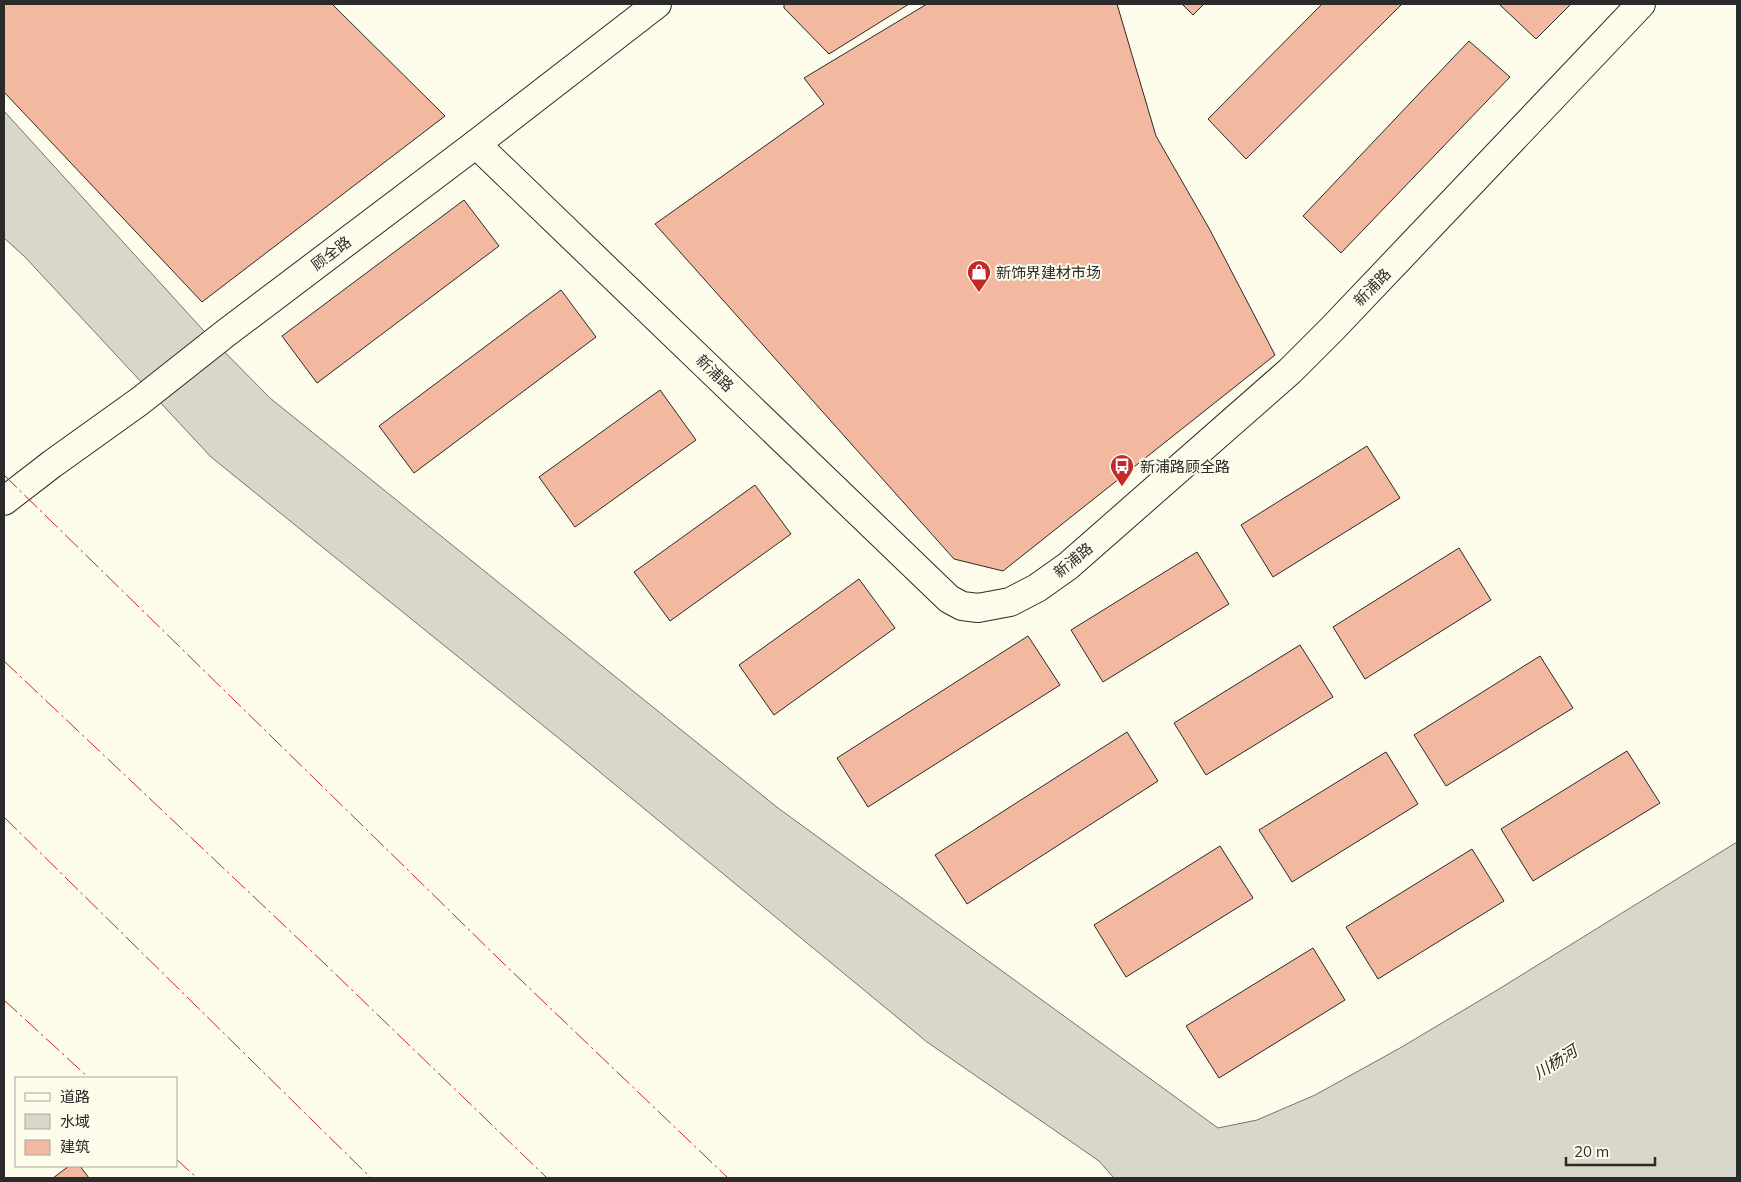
<svg xmlns="http://www.w3.org/2000/svg" width="1741" height="1182" font-family="Mulish,'Noto Sans SC',sans-serif">
	<style>
		.water { fill: #d8d7c9; stroke: #74746e }
		.building { fill: #f2b8a0; stroke: #2b2b2b }
		.lines { fill: none; stroke-linecap: round; stroke-linejoin: round }
		.minor-casing { stroke: #2b2b2b; stroke-width: 30 }
		.minor { stroke: #fdfbea; stroke-width: 28 }
		.power { stroke: #c62828; stroke-width: 1; stroke-dasharray: 18 4 2.5 4; stroke-linecap: butt }
		.labels { text-anchor: middle; dominant-baseline: central; stroke-width: 4; stroke-linejoin: round; paint-order: stroke }
		.street-label { font-size: 15px; fill: #2b2b2b; stroke: #fdfbea }
		.poi-label { font-size: 15px; fill: #2b2b2b; stroke: #fdfbea; text-anchor: start }
		.water-label { font-size: 16px; font-style: italic; fill: #2b2b2b; stroke: #fdfbea }
	</style>
	<rect width="100%" height="100%" fill="#fdfbea"/>
	<polygon class="water" points="4,111 203,330 270,398 778,808 1218,1128 1257,1120 1315,1095 1400,1048 1494,992 1737,842 1737,1178 1114,1178 1099,1161 927,1042 561,740 211,457 24,256 4,238"/>
	<g class="building">
		<polygon points="4,4 332,4 445,116 202,302 4,92"/>
		<polygon points="784,4 909,4 829,54 784,8"/>
		<polygon points="927,4 1117,4 1156,136 1210,230 1275,355 1003,571 954,559 655,224 824,104 804,78"/>
		<polygon points="1182,4 1204,4 1193,15"/>
		<polygon points="1322,4 1402,4 1246,159 1208,119"/>
		<polygon points="1499,4 1571,4 1536,39"/>
		<polygon points="1469,41 1510,77 1341,253 1303,216"/>
		<polygon points="464,200 499,246 317,383 282,336"/>
		<polygon points="561,290 596,337 414,473 379,426"/>
		<polygon points="660,390 696,440 575,527 539,477"/>
		<polygon points="1367,446 1400,498 1273,577 1241,525"/>
		<polygon points="755,485 791,534 670,621 634,572"/>
		<polygon points="1459,548 1491,600 1365,679 1333,627"/>
		<polygon points="1197,552 1229,604 1103,682 1071,630"/>
		<polygon points="859,579 895,628 774,715 739,665"/>
		<polygon points="1028,636 1060,685 868,807 837,758"/>
		<polygon points="1300,645 1333,697 1206,775 1174,723"/>
		<polygon points="1540,656 1573,708 1446,786 1414,735"/>
		<polygon points="1127,732 1158,781 967,904 935,855"/>
		<polygon points="1627,751 1660,803 1533,881 1501,829"/>
		<polygon points="1386,752 1418,804 1292,882 1259,830"/>
		<polygon points="1220,846 1253,898 1126,977 1094,925"/>
		<polygon points="1472,849 1504,901 1378,979 1346,927"/>
		<polygon points="1313,948 1345,1000 1219,1078 1186,1026"/>
		<polygon points="69,1166 80,1166 89,1178 53,1178"/>
	</g>
	<g class="lines">
		<g class="minor-casing">
			<g id="minor">
				<polyline points="476,144 949,599 962,606 978,608 1010,602 1037,588 1068,566 1290,371 1333,328 1641,4"/>
				<polyline points="4,501 52,464 140,401 226,333 476,144 657,4"/>
			</g>
		</g>
		<use href="#minor" class="minor"/>
		<g class="power">
			<polyline points="4,475 502,962 728,1178"/>
			<polyline points="4,661 325,964 547,1178"/>
			<polyline points="4,817 371,1178"/>
			<polyline points="4,1000 89,1078"/>
			<polyline points="176,1159 197,1178"/>
		</g>
	</g>
	<defs>
		<g id="shop-pin" transform="scale(1.25)"><path d="M0 17L-7.5 6A9.5 9.5 0 1 1 7.5 6Z" fill="#c62828" stroke="#fdfbea"/><path d="M-5-2.5h2.3a2.7 3.5 0 0 1 5.4 0H5L5.5 6h-11ZM-1.5-2.5h3a1.5 2.3 0 0 0-3 0Z" fill="#fff"/></g>
		<g id="bus-pin" transform="scale(1.25)"><path d="M0 17L-7.5 6A9.5 9.5 0 1 1 7.5 6Z" fill="#c62828" stroke="#fdfbea"/><path d="M-5-6H5V4H4V6H2V4H-2V6H-4V4H-5ZM-3.5-4V0h7V-4ZM-3.5 1.2v1.5H-2V1.2ZM2 1.2v1.5H3.5V1.2Z" fill="#fff"/></g>
	</defs>
	<g fill-rule="evenodd">
		<use href="#shop-pin" x="979" y="272"/>
		<use href="#bus-pin" x="1122" y="466"/>
	</g>
	<g class="labels">
		<g class="street-label">
			<text transform="translate(331 253) rotate(-37)">顾全路</text>
			<text transform="translate(1372 287) rotate(-46)">新浦路</text>
			<text transform="translate(715 373) rotate(44)">新浦路</text>
			<text transform="translate(1073 560) rotate(-39)">新浦路</text>
		</g>
		<g class="poi-label">
			<text x="996" y="272">新饰界建材市场</text>
			<text x="1140" y="466">新浦路顾全路</text>
		</g>
		<g class="water-label">
			<text transform="translate(1555 1062) rotate(-33)">川杨河</text>
		</g>
	</g>
	<rect width="1741" height="1182" fill="none" stroke="#2b2b2b" stroke-width="10"/>
	<rect x="15" y="1077" width="162" height="90" fill="#fdfbea" stroke="#a9a89e"/>
	<rect x="25" y="1093" width="25" height="8" fill="#fdfbea" stroke="#a9a89e"/>
	<text x="60" y="1102" font-size="15" fill="#2b2b2b">道路</text>
	<rect x="25" y="1114" width="25" height="15" fill="#d8d7c9" stroke="#a9a89e"/>
	<text x="60" y="1127" font-size="15" fill="#2b2b2b">水域</text>
	<rect x="25" y="1140" width="25" height="15" fill="#f2b8a0" stroke="#a9a89e"/>
	<text x="60" y="1152" font-size="15" fill="#2b2b2b">建筑</text>
	<path d="M1566 1157v8h89v-8" fill="none" stroke="#2b2b2b" stroke-width="2.5"/>
	<text x="1574" y="1157" font-size="15" fill="#2b2b2b" stroke="#fdfbea" stroke-width="4" paint-order="stroke">20 m</text>
</svg>
